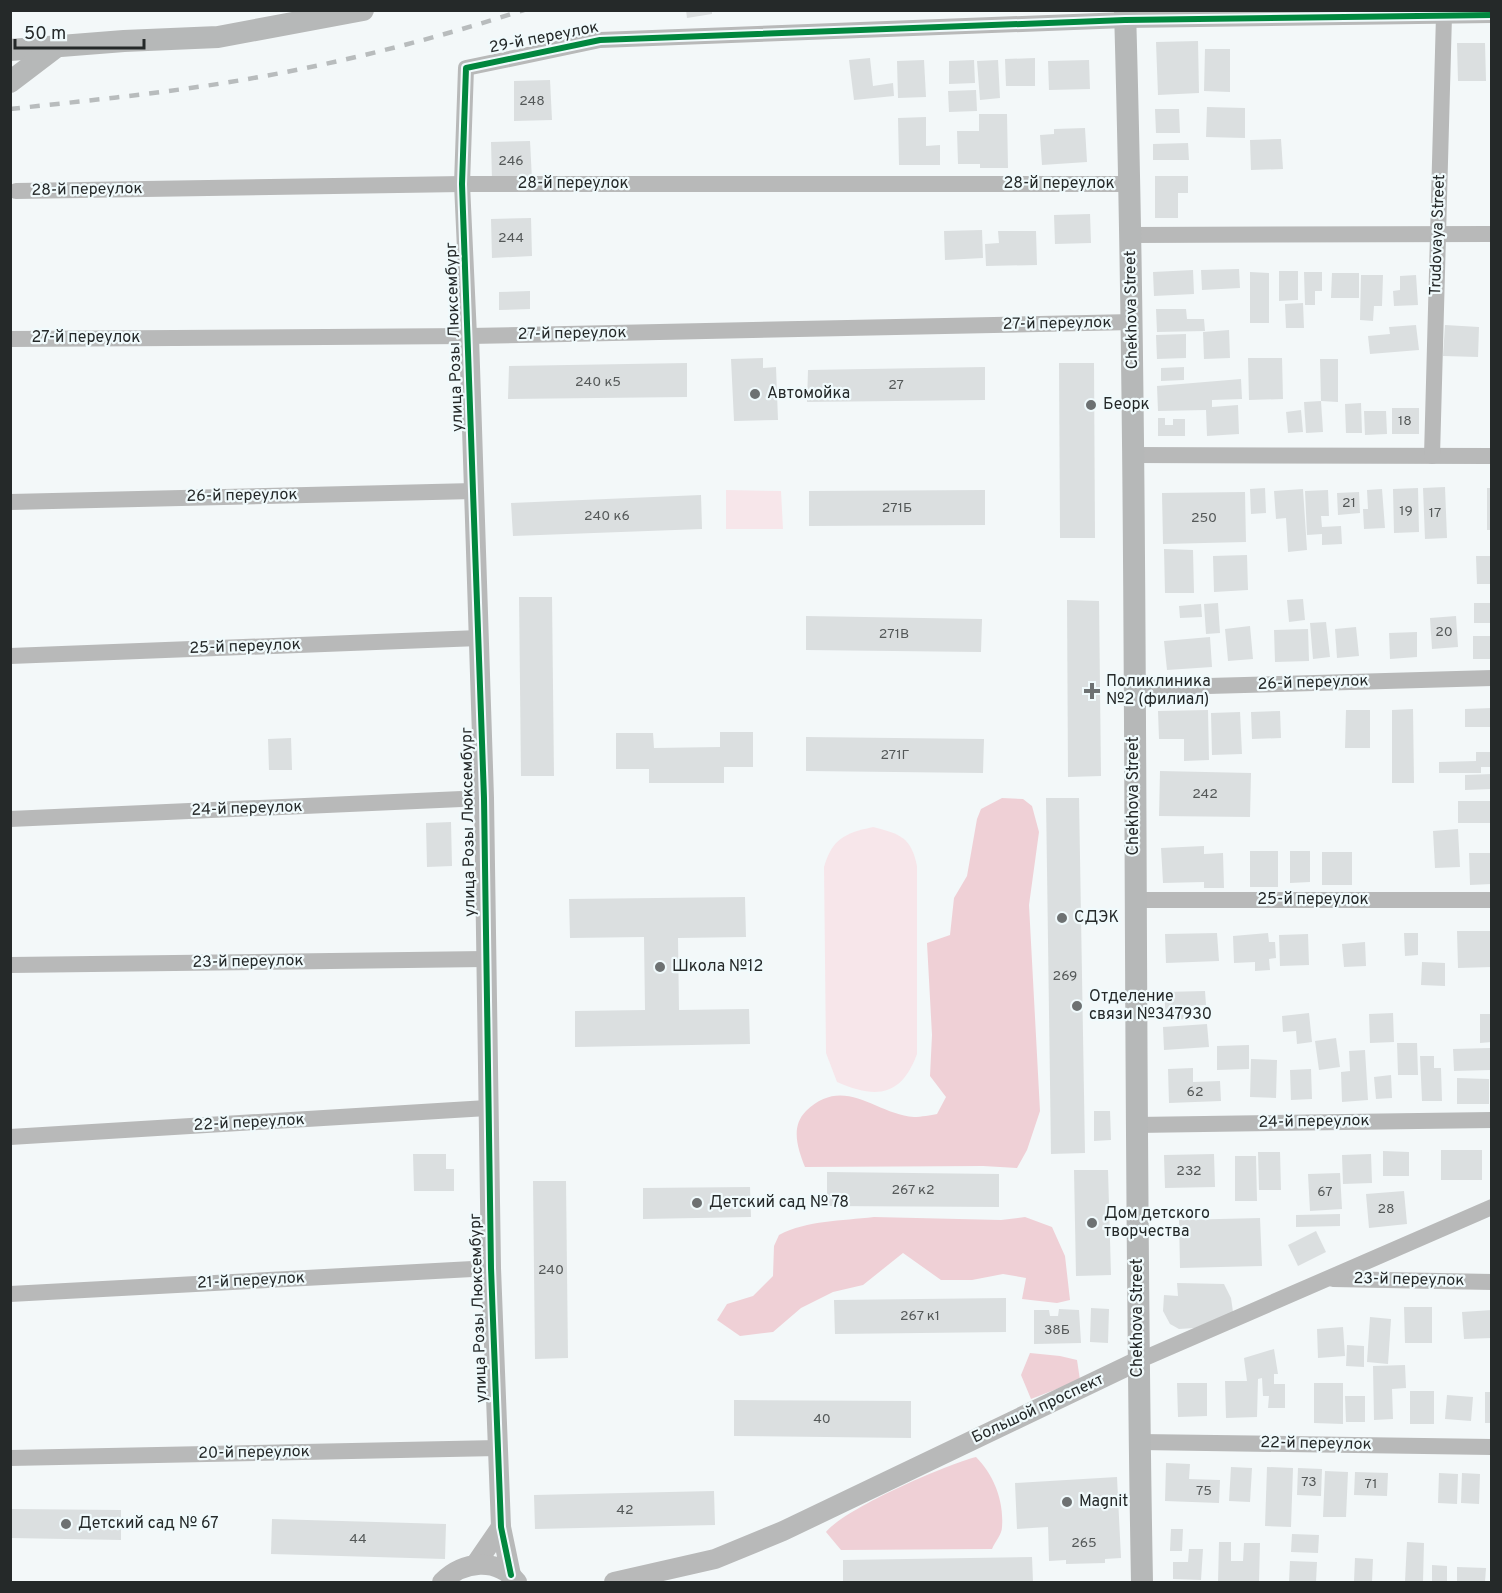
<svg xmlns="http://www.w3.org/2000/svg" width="1502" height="1593" font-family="Overpass,sans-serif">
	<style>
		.green { fill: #f7e6ea }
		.forest { fill: #efd0d6 }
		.building { fill: #dbdfe0 }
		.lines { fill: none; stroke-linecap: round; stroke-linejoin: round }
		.minor { stroke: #b8b9b9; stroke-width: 16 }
		.tertiary { stroke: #b8b9b9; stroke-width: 20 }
		.secondary { stroke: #b6b8b8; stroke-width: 22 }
		.rail { stroke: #b8bcbd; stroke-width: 4.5; stroke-dasharray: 10 10; stroke-linecap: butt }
		.cycleway-casing { stroke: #f0fafc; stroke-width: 10 }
		.cycleway { stroke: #00873e; stroke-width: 6 }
		.poi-dot { fill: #6d7172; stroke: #f0fafc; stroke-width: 2 }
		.labels { text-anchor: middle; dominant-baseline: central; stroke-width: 4.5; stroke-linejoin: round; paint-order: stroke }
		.number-label { font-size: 14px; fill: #545858 }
		.street-label { font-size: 16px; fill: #252929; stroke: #f0fafc }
		.poi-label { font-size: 16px; fill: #252929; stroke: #f0fafc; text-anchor: start }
	</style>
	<rect width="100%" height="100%" fill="#f3f8f9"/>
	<g class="green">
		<polygon points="726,490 781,491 783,529 726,529"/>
		<path d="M873,827C900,834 911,837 917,866V1054C901,1097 876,1099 837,1082L826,1053L824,867C832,839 845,833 873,827Z"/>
	</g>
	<g class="forest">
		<path d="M1002,798L1023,799L1032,806L1039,832L1029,905L1040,1111L1027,1150L1017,1168L983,1166L805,1167C798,1149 790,1127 806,1111C844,1074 875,1114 914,1117C921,1117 931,1115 937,1114L946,1097L930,1076L932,1035L927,943L950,935L954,898L967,876L977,819L981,809Z"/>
		<path d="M874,1217L1001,1220L1025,1217L1052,1227L1065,1256L1070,1300L1057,1303L1022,1299L1026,1278L1003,1274L972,1280H941L903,1253L863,1285L833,1292L801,1308L773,1332L740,1336L717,1320L727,1304L753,1296L773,1276L774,1246L779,1235C808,1220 841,1221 874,1217Z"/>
		<polygon points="1030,1353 1060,1356 1077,1360 1080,1380 1031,1399 1021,1375"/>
		<path d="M976,1457C994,1475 1004,1501 1002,1527C1002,1534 995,1542 992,1549L841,1550L826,1532C846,1508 943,1466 976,1457Z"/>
	</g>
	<g class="building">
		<polygon points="686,10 712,10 712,14 687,18"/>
		<polygon points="1198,41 1199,93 1158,95 1156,42"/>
		<polygon points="1457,43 1485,43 1486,81 1458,81"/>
		<polygon points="1205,49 1230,49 1230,92 1204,91"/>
		<polygon points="870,58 873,86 893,83 894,96 854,100 849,60"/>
		<polygon points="1035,58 1035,86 1006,86 1005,59"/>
		<polygon points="924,60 926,97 898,98 897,61"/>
		<polygon points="974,60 975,83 949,84 949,61"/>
		<polygon points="998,60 1000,98 980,100 977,61"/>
		<polygon points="1089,60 1090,89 1049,90 1048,61"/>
		<polygon points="550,80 552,120 514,121 514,81"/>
		<polygon points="976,90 977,111 949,112 948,91"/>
		<polygon points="1207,107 1245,108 1245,138 1206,137"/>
		<polygon points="1155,109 1179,109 1180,133 1156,133"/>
		<polygon points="979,114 1007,114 1008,168 980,168 980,164 958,164 957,131 979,131"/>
		<polygon points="926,117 926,146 940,145 940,165 899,165 898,118"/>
		<polygon points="1085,128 1087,162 1042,165 1040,135 1054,134 1054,129"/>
		<polygon points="1281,139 1283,169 1251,170 1250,140"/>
		<polygon points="530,141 532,180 492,180 491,142"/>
		<polygon points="1188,143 1189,160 1153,160 1153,144"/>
		<polygon points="1155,176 1188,176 1188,193 1178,193 1178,218 1155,218"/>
		<polygon points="1090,214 1091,243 1055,244 1054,215"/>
		<polygon points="531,218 532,256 492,258 491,219"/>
		<polygon points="982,230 983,258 945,260 944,231"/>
		<polygon points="998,231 1036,231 1037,265 986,266 985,244 999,243"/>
		<polygon points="1239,269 1240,288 1202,290 1201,270"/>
		<polygon points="1193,270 1194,294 1154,296 1153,272"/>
		<polygon points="1279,271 1298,271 1298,300 1279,301"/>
		<polygon points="1250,272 1269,273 1269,323 1250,323"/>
		<polygon points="1304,272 1322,272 1322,291 1315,291 1315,305 1305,305"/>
		<polygon points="1332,273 1359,273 1359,298 1331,298"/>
		<polygon points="1361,275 1383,275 1382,306 1374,306 1373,321 1360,320"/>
		<polygon points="1416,275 1418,305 1394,306 1393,291 1400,290 1400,276"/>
		<polygon points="530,291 530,309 499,310 499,292"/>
		<polygon points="1303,303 1304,328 1286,328 1285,304"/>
		<polygon points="1156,309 1186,309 1187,319 1204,319 1205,331 1157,332"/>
		<polygon points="1416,325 1419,350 1370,354 1368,336 1390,334 1389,327"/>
		<polygon points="1445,325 1479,327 1478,357 1443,356"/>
		<polygon points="1229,330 1230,358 1204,359 1203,332"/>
		<polygon points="1186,334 1186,358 1157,359 1156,335"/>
		<polygon points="763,358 763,368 776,367 778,420 734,421 731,359"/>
		<polygon points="1248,358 1282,358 1283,399 1249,400"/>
		<polygon points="1320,359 1338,359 1338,402 1321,401"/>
		<polygon points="687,363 687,397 508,399 509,366"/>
		<polygon points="1059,363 1094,363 1095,538 1060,538"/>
		<polygon points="985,367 985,400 807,402 808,370"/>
		<polygon points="1184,367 1184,380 1161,381 1161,368"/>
		<polygon points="1241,379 1242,399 1212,400 1212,407 1238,405 1239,434 1207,436 1206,410 1158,411 1157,386"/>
		<polygon points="1321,401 1323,432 1306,433 1304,402"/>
		<polygon points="1361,403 1362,433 1346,433 1345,404"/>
		<rect x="1392" y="408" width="27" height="26"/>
		<polygon points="1301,410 1303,432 1288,433 1286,412"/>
		<polygon points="1364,411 1386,411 1387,434 1365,435"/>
		<polygon points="1158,418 1165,418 1165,425 1173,425 1173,419 1185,419 1185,436 1158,436"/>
		<polygon points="1445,487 1447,538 1425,539 1423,488"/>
		<polygon points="1265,488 1266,513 1251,514 1250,489"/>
		<polygon points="1418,488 1419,532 1394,533 1393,489"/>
		<rect x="1487" y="488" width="5" height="42"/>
		<polygon points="1303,489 1307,550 1288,552 1286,518 1276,519 1274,491"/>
		<polygon points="1382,489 1385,528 1364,529 1363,509 1368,509 1367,490"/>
		<polygon points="985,490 985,525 809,526 809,491"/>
		<polygon points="1328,490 1329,516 1321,516 1322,527 1341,526 1342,544 1322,545 1322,534 1307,535 1305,491"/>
		<polygon points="1245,492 1246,542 1163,544 1162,493"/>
		<polygon points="1359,492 1360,513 1338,515 1337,493"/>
		<polygon points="701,495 702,529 513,536 511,503"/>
		<polygon points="1164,549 1193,550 1194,593 1165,593"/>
		<polygon points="1247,555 1248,590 1214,592 1213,556"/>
		<polygon points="1476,556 1492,556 1492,584 1477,584"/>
		<polygon points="519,597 552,597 554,776 521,776"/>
		<polygon points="1303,599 1305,620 1289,622 1287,600"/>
		<polygon points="1067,600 1099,601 1101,776 1068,777"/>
		<polygon points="1218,603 1220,633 1206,634 1204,604"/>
		<rect x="1474" y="603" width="18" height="20"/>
		<polygon points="1201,604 1202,617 1180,618 1179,606"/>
		<polygon points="806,616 982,619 981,652 806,650"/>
		<polygon points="1456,616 1458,647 1432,649 1430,618"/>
		<polygon points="1326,622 1330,657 1313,659 1310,623"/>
		<polygon points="1250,626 1253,659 1228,661 1225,629"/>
		<polygon points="1356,627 1359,656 1337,658 1335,629"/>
		<polygon points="1308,629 1309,661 1275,662 1274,630"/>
		<polygon points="1417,632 1417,657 1390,659 1389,633"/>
		<rect x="1473" y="636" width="19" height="23"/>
		<polygon points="1210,637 1212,667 1167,670 1164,641"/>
		<polygon points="1492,708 1492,727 1465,727 1465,709"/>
		<polygon points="1413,709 1414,783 1392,783 1392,710"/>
		<polygon points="1208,710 1209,760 1184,761 1184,739 1159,739 1158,711"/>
		<polygon points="1346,710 1370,710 1370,748 1345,748"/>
		<polygon points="1280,711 1281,738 1252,739 1251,712"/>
		<polygon points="1240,712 1242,754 1212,755 1211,713"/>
		<polygon points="720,732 753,732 753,767 724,767 724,783 649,783 649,769 616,769 616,733 653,733 654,748 720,747"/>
		<polygon points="806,737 984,739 983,773 806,771"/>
		<polygon points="291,738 292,770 269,770 268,739"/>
		<polygon points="1476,752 1492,752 1492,767 1481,767 1481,773 1439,773 1439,762 1476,761"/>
		<polygon points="1160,771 1251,773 1250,817 1159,816"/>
		<polygon points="1492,774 1492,789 1465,790 1465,775"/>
		<polygon points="1046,798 1079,798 1085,1153 1051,1154"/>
		<rect x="1458" y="801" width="34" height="22"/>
		<polygon points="451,822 452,866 427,867 426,823"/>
		<polygon points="1458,829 1460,867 1435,868 1433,831"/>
		<polygon points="1204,846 1204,854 1223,853 1224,888 1204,888 1204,882 1163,883 1161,848"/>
		<rect x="1250" y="851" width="28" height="36"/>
		<polygon points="1290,851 1310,851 1310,882 1290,883"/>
		<rect x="1322" y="852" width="30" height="33"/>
		<polygon points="1469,853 1492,853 1492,884 1470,885"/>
		<polygon points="745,897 746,937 678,938 679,1010 749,1009 750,1044 575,1047 575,1011 645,1010 644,937 570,938 569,899"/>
		<polygon points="1457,931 1492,931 1492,967 1458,968"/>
		<polygon points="1217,933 1219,961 1166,963 1165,934"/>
		<polygon points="1268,933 1269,942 1275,942 1276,958 1269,959 1270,970 1255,971 1255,962 1234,963 1233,936"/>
		<polygon points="1404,933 1418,933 1418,955 1405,956"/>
		<polygon points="1308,934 1309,965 1280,966 1279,935"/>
		<polygon points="1365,942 1366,966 1344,967 1342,944"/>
		<polygon points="1422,962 1445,963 1445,986 1421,985"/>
		<polygon points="1205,991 1206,1005 1190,1006 1191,1019 1166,1020 1164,992"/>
		<polygon points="1309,1013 1312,1042 1297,1044 1296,1031 1283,1032 1282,1016"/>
		<polygon points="1393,1013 1394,1042 1370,1043 1369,1014"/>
		<polygon points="1480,1014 1492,1014 1492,1042 1480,1043"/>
		<polygon points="1207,1024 1209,1047 1164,1050 1163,1027"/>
		<polygon points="1336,1038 1340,1067 1319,1070 1315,1041"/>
		<polygon points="1397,1043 1417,1043 1418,1075 1398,1075"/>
		<polygon points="1249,1045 1249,1069 1217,1070 1217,1046"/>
		<polygon points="1490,1048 1491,1070 1454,1071 1453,1049"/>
		<polygon points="1365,1050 1368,1100 1342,1102 1341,1072 1350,1071 1349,1051"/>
		<polygon points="1420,1056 1434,1056 1434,1068 1441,1068 1442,1101 1422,1101"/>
		<polygon points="1251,1059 1277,1060 1276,1098 1250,1097"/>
		<polygon points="1193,1068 1193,1082 1220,1081 1221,1101 1169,1103 1168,1069"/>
		<polygon points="1311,1069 1312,1099 1291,1100 1290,1070"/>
		<polygon points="1391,1075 1392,1098 1376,1099 1374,1077"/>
		<polygon points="1457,1078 1489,1079 1489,1104 1457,1104"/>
		<polygon points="1094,1111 1110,1111 1111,1140 1094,1141"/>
		<rect x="1441" y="1150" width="41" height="30"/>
		<polygon points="1383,1151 1409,1152 1409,1176 1383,1176"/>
		<polygon points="1258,1152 1280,1152 1281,1190 1259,1190"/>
		<polygon points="413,1154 446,1154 446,1169 454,1169 454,1191 414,1191"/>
		<polygon points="1214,1154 1215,1187 1165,1188 1164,1155"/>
		<polygon points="1371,1154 1372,1183 1343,1184 1342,1155"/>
		<polygon points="1235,1156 1256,1156 1257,1201 1235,1201"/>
		<polygon points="1074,1170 1108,1170 1111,1275 1076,1276"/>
		<polygon points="827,1172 999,1174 999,1207 827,1206"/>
		<polygon points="1340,1173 1342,1209 1310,1211 1308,1174"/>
		<polygon points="533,1181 566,1181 568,1358 535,1359"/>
		<polygon points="750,1187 751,1217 643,1219 643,1188"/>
		<polygon points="1404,1191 1407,1224 1369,1228 1366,1194"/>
		<polygon points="1340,1214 1340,1226 1296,1227 1296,1215"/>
		<polygon points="1260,1218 1262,1266 1180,1268 1179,1220"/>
		<polygon points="1316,1231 1326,1252 1298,1266 1288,1245"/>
		<polygon points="1177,1283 1224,1284 1231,1298 1233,1312 1195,1328 1179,1329 1170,1324 1163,1311 1164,1295 1178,1296"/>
		<polygon points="1006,1298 1006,1332 835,1334 834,1300"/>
		<polygon points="1404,1307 1432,1307 1432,1343 1405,1343"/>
		<polygon points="1091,1308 1109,1309 1108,1343 1090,1342"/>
		<polygon points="1059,1309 1079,1310 1081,1343 1034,1344 1034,1310 1049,1310 1050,1316 1058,1316"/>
		<polygon points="1492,1310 1492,1338 1464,1339 1462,1312"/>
		<polygon points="1370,1317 1391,1319 1388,1364 1367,1362"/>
		<polygon points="1343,1327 1345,1356 1318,1358 1317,1329"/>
		<polygon points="1347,1345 1364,1346 1364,1367 1346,1366"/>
		<polygon points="1274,1349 1278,1374 1274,1374 1274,1384 1285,1384 1285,1408 1268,1408 1269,1396 1263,1396 1262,1378 1258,1379 1257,1417 1226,1418 1225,1381 1247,1381 1244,1358"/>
		<polygon points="1405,1365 1406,1388 1392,1389 1393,1419 1374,1420 1373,1366"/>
		<polygon points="1177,1383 1207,1383 1207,1416 1178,1417"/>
		<polygon points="1314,1383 1343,1383 1343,1424 1314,1423"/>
		<rect x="1410" y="1391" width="24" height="33"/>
		<rect x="1485" y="1392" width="7" height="31"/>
		<polygon points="1447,1395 1473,1397 1471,1421 1445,1419"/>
		<polygon points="1345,1396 1365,1396 1365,1422 1346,1422"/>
		<polygon points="734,1400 911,1401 911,1438 734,1436"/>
		<polygon points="1166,1463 1190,1464 1189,1479 1220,1480 1219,1503 1165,1501"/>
		<polygon points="1231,1467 1252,1468 1250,1502 1229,1501"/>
		<polygon points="1267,1467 1293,1468 1291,1527 1265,1526"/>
		<polygon points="1298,1468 1322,1469 1321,1496 1297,1495"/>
		<polygon points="1325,1471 1348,1472 1346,1517 1323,1517"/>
		<polygon points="1355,1472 1388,1473 1387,1496 1354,1495"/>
		<polygon points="1439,1473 1458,1474 1457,1504 1438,1503"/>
		<polygon points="1462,1473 1480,1474 1479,1504 1461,1503"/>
		<polygon points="1117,1477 1121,1558 1105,1559 1105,1563 1066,1564 1066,1560 1049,1561 1048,1527 1017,1529 1015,1483"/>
		<polygon points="714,1491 715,1525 535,1529 534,1495"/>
		<polygon points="12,1509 121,1510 121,1540 11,1538"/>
		<polygon points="272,1519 446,1524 445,1559 271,1554"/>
		<polygon points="1171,1529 1183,1529 1182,1551 1170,1551"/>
		<polygon points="1292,1534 1319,1535 1318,1553 1291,1552"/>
		<polygon points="1219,1542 1231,1542 1231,1561 1243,1561 1244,1543 1260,1543 1259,1582 1218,1582"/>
		<polygon points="1407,1542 1424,1543 1423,1582 1405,1582"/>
		<polygon points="1189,1549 1203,1549 1201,1580 1173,1579 1173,1562 1188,1562"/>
		<polygon points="1032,1557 1033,1582 843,1582 843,1560"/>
		<polygon points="1355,1558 1373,1559 1372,1582 1354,1582"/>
		<polygon points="1290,1561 1317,1562 1316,1582 1289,1582"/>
		<polygon points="1432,1565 1447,1566 1447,1582 1432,1582"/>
		<polygon points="1457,1567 1486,1568 1485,1582 1457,1582"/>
	</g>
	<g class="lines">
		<g class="minor">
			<polyline points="16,191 462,184 1130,184"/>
			<polyline points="1131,235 1492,234"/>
			<polyline points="469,336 462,184 466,68 600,40 1125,20 1492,15"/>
			<polyline points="10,339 469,336 1133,322"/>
			<polyline points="1133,455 1492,456"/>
			<polyline points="1432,456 1444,15"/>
			<polyline points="10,502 474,491"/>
			<polyline points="10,656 479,638"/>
			<polyline points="1134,688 1492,678"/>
			<polyline points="10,819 484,798"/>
			<polyline points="1135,900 1492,900"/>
			<polyline points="10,965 485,959"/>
			<polyline points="1136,1125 1492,1120"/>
			<polyline points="10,1137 487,1108"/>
			<polyline points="1333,1279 1492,1282"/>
			<polyline points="10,1294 491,1268"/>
			<polyline points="1138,1361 1492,1207"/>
			<polyline points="1140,1442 1492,1447"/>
			<polyline points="10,1458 498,1448"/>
		</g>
		<g class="tertiary">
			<polyline points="469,336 484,798 491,1268 501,1527 511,1575"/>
			<polyline points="475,1565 501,1527"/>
			<path d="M442,1582C463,1561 497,1557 517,1582"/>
			<polyline points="614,1582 715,1559 783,1531 1138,1361"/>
		</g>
		<g class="secondary">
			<path d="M1125,10C1140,534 1132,1059 1142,1582"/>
			<polyline points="10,50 124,41 218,37 363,10"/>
			<polyline points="10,82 56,47"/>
		</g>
		<path class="rail" d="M10,109C93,100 177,92 259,77C349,61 437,38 524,10"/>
		<g class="cycleway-casing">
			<polyline id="cycleway" points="511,1575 501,1527 491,1268 484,798 462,184 466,68 600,40 1125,20 1492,15"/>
		</g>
		<use href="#cycleway" class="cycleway"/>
	</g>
	<g class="poi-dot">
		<circle cx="755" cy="394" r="6"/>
		<circle cx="1091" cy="405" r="6"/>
		<path d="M1089 682h6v6h6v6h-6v6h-6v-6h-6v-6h6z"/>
		<circle cx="1062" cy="918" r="6"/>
		<circle cx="660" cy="967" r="6"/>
		<circle cx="1077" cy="1006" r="6"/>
		<circle cx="697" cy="1203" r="6"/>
		<circle cx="1092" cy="1223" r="6"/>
		<circle cx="1067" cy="1502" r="6"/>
		<circle cx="66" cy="1524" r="6"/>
	</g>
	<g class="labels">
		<g class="number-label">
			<text x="532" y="101">248</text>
			<text x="511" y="161">246</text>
			<text x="511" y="238">244</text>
			<text x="598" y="382">240 к5</text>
			<text x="896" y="385">27</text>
			<text x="1405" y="421">18</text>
			<text x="1349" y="503">21</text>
			<text x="897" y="508">271Б</text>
			<text x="1406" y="511">19</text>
			<text x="1435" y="513">17</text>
			<text x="607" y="516">240 к6</text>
			<text x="1204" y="518">250</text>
			<text x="1444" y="632">20</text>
			<text x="894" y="634">271В</text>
			<text x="895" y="755">271Г</text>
			<text x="1205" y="794">242</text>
			<text x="1065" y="976">269</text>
			<text x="1195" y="1092">62</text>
			<text x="1189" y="1171">232</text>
			<text x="913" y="1190">267 к2</text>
			<text x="1325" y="1192">67</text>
			<text x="1386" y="1209">28</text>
			<text x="551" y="1270">240</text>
			<text x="920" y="1316">267 к1</text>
			<text x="1057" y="1330">38Б</text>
			<text x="822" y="1419">40</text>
			<text x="1309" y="1482">73</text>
			<text x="1371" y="1484">71</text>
			<text x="1204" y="1491">75</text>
			<text x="625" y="1510">42</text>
			<text x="358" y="1539">44</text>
			<text x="1084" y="1543">265</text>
		</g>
		<g class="street-label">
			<text transform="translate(544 38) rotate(-11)">29-й переулок</text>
			<text x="573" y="184">28-й переулок</text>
			<text x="1059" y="184">28-й переулок</text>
			<text transform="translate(87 190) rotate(-1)">28-й переулок</text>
			<text transform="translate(1438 235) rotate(-88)">Trudovaya Street</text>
			<text transform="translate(1132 310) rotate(-91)">Chekhova Street</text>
			<text transform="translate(1057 324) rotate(-1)">27-й переулок</text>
			<text transform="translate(572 334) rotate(-1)">27-й переулок</text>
			<text transform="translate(455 337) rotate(-92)">улица Розы Люксембург</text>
			<text x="86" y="338">27-й переулок</text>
			<text transform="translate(242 496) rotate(-1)">26-й переулок</text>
			<text transform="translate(245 647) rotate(-2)">25-й переулок</text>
			<text transform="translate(1313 683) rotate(-2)">26-й переулок</text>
			<text transform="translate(1134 796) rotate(-90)">Chekhova Street</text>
			<text transform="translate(247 809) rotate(-2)">24-й переулок</text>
			<text transform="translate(469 822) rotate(-91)">улица Розы Люксембург</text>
			<text x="1313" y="900">25-й переулок</text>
			<text transform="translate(248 962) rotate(-1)">23-й переулок</text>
			<text transform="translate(1314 1122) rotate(-1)">24-й переулок</text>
			<text transform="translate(249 1123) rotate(-3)">22-й переулок</text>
			<text transform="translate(1409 1280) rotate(1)">23-й переулок</text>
			<text transform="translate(251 1281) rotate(-3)">21-й переулок</text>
			<text transform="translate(479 1308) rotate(-92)">улица Розы Люксембург</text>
			<text transform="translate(1138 1318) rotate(-90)">Chekhova Street</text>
			<text transform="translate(1038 1409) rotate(-25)">Большой проспект</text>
			<text transform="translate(1316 1444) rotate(1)">22-й переулок</text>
			<text transform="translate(254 1453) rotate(-1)">20-й переулок</text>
		</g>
		<g class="poi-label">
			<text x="767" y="394">Автомойка</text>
			<text x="1103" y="405">Беорк</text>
			<text x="1106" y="682">Поликлиника<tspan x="1106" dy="18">№2 (филиал)</tspan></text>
			<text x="1074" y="918">СДЭК</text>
			<text x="672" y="967">Школа №12</text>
			<text x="1089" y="997">Отделение<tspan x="1089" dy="18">связи №347930</tspan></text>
			<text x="709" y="1203">Детский сад № 78</text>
			<text x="1104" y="1214">Дом детского<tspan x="1104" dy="18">творчества</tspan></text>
			<text x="1079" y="1502">Magnit</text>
			<text x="78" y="1524">Детский сад № 67</text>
		</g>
	</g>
	<rect width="1502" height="1593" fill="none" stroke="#252929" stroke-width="24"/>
	<path d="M15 39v9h129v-9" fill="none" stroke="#252929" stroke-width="3"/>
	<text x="24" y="39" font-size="18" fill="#252929" stroke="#f0fafc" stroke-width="4.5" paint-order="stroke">50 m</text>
</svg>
